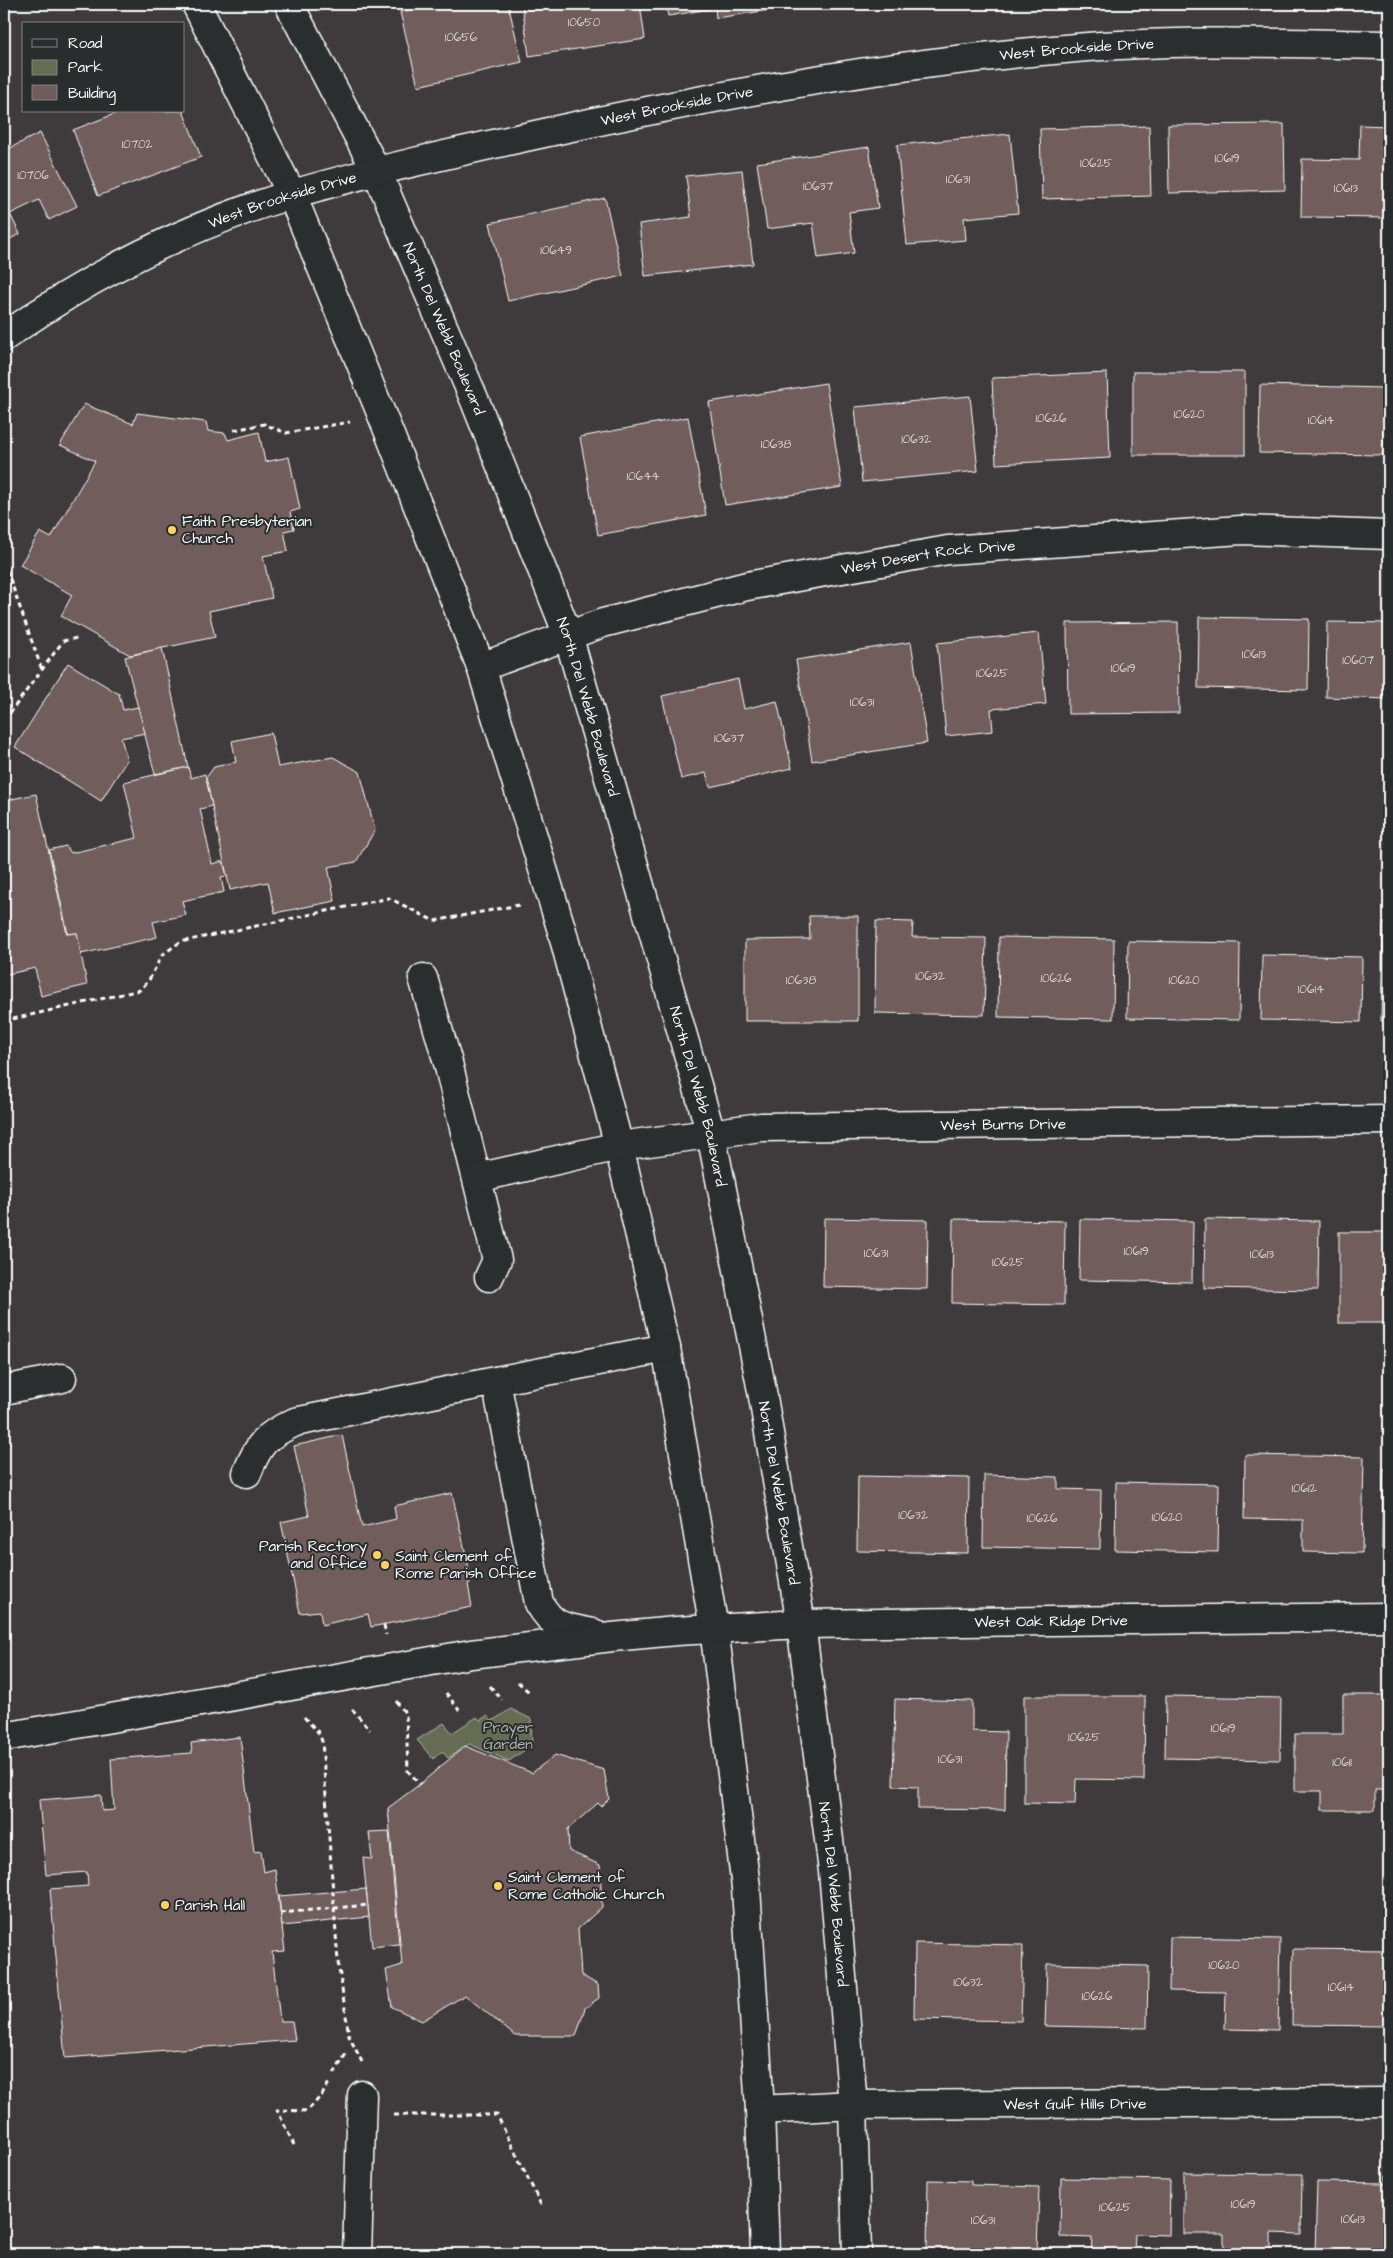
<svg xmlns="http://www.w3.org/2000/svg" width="1393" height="2258" font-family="'Architects Daughter',sans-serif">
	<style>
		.green { fill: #666c52; stroke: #b2b6a8 }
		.building { fill: #705d5b; stroke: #fff }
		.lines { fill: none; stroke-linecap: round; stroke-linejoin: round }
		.minor-casing { stroke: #fff; stroke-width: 31 }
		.path { stroke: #fff; stroke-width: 3; stroke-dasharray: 5 4; stroke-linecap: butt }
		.minor { stroke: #2a2d2e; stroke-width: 28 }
		.poi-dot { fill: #ffd166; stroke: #2a2d2e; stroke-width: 2 }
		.labels { text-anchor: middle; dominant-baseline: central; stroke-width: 4; stroke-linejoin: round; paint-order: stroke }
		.number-label { font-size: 12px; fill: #dbd6d6 }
		.street-label { font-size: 15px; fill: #fff; stroke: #2a2d2e }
		.poi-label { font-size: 15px; fill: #fff; stroke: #2a2d2e; text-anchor: start }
		.park-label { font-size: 15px; fill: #b2b6a8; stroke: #2a2d2e }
	</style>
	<rect width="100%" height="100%" fill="#3f3b3c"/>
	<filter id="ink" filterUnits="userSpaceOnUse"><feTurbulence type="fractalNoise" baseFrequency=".02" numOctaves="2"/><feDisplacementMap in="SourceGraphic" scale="10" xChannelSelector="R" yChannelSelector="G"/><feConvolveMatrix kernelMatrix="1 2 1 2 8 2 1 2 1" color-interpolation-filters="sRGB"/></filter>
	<g filter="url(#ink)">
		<polygon class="green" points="511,1709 531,1719 532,1745 509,1761 469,1744 448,1758 442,1751 433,1759 417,1740 444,1723 452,1733 477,1717 480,1720 487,1716 492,1721"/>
		<g class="building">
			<polygon points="432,4 508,4 522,62 418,86 400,12"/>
			<polygon points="522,4 640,4 645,39 529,56"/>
			<polygon points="666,4 775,4 776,9 716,18 715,8 668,16"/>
			<polygon points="122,111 183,111 201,157 98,196 73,130"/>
			<polygon points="1284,124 1285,190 1169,193 1168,125"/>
			<polygon points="1360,125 1389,126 1389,218 1301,217 1302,159 1359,160"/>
			<polygon points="1149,126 1151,196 1042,199 1040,129"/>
			<polygon points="40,133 77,206 49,220 39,200 10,214 20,234 4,242 4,151"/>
			<polygon points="1010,134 1018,213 964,218 966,240 907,245 897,145"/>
			<polygon points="869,147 878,208 849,212 854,253 818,258 813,223 767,229 757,163"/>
			<polygon points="742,170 753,264 645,276 639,224 691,217 686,176"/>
			<polygon points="605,198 623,276 508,301 490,223"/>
			<rect x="1133" y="372" width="112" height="83"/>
			<polygon points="1107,373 1110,458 996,464 992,378"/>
			<polygon points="826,383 842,487 725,505 709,402"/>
			<polygon points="1260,385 1384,388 1383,455 1259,453"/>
			<polygon points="970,396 978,471 862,482 855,407"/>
			<polygon points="84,404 133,424 137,413 206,422 208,431 225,433 228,440 259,432 265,462 289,457 300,509 290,512 294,529 284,531 288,551 263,556 272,598 209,611 215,637 130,655 61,616 72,595 20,565 40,532 51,538 95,461 60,445"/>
			<polygon points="688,417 706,515 598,535 580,437"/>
			<polygon points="1199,617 1309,619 1308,690 1198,688"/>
			<polygon points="1178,622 1179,713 1068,714 1067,623"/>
			<polygon points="1327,622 1389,623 1389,699 1326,697"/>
			<polygon points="1039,633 1046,704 991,709 993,731 946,736 937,643"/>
			<polygon points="911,642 927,743 812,761 796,660"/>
			<polygon points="162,648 188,767 155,774 125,657"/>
			<polygon points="68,663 119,694 123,710 138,707 145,733 121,738 127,760 101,801 15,747"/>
			<polygon points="738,679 744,709 777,701 792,768 710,787 706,773 681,779 662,696"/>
			<polygon points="271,733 278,767 333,757 360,772 375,830 356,862 328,867 335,901 275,913 268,882 230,890 206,778 214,767 236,762 232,741"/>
			<polygon points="188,767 191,778 205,774 212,806 200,809 212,864 223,861 227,876 221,877 224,892 182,901 186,915 153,922 157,937 81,954 77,933 68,934 49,850 66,846 71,853 137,838 124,782"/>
			<polygon points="4,788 7,800 36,794 67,934 77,933 87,985 41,996 35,968 4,975"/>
			<polygon points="809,916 858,916 858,1021 745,1021 745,940 810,939"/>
			<polygon points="876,921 913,922 912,937 986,938 984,1015 875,1013"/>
			<polygon points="1383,923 1389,923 1389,1021 1381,1021"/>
			<polygon points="999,937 1114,939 1113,1019 998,1017"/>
			<polygon points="1128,941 1240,943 1239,1020 1127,1018"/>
			<polygon points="1262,955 1362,957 1361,1022 1261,1020"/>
			<polygon points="824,1218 928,1220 927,1289 823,1287"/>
			<polygon points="953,1219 1065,1221 1064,1305 952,1303"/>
			<polygon points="1080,1219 1193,1221 1192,1282 1079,1280"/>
			<polygon points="1205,1219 1319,1221 1318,1290 1204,1288"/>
			<rect x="1339" y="1232" width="50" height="91"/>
			<polygon points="342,1435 362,1527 396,1519 394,1506 452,1493 472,1582 468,1584 472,1607 371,1627 368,1614 322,1625 320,1611 300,1613 281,1522 309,1516 294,1446"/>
			<polygon points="1245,1455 1364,1457 1362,1553 1303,1552 1303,1520 1244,1519"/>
			<polygon points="1383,1469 1389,1469 1389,1550 1382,1549"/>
			<polygon points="984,1475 1058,1477 1058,1489 1101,1490 1100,1549 983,1547"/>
			<polygon points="858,1476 969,1478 968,1553 857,1551"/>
			<polygon points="1116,1482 1219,1484 1218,1552 1115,1550"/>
			<polygon points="1343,1695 1389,1695 1389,1790 1375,1790 1375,1810 1322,1810 1322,1791 1295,1791 1295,1734 1343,1734"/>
			<polygon points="1024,1696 1145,1696 1144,1780 1076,1779 1075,1804 1024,1803"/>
			<polygon points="1166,1696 1281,1698 1280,1760 1165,1758"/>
			<polygon points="895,1699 972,1701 972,1731 1006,1732 1005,1810 918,1809 918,1787 893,1786"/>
			<polygon points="240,1737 254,1852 261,1851 264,1872 275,1869 285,1951 272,1952 280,2021 292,2021 295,2040 65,2058 50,1889 88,1886 87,1872 46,1875 39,1800 101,1795 102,1811 114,1810 111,1759 192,1753 191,1743"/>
			<polygon points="465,1746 532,1773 555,1755 604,1770 609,1799 601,1806 598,1803 568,1829 569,1851 600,1865 602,1907 578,1929 581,1975 598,1985 599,1998 585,2008 576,2036 515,2036 465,1995 422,2021 392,2007 386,1970 402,1965 388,1808 420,1784"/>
			<polygon points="389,1831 399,1944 372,1947 363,1858 372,1859 369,1832"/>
			<polygon points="366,1889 369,1917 282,1926 279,1896"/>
			<polygon points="1170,1937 1280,1939 1278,2030 1225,2029 1226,1992 1169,1991"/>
			<polygon points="915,1943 1023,1945 1021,2021 914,2019"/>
			<polygon points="1293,1949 1389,1950 1389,2026 1292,2025"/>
			<polygon points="1047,1964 1148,1966 1147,2028 1045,2026"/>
			<polygon points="1184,2173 1302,2174 1301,2234 1271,2233 1271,2252 1224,2252 1224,2234 1184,2234"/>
			<polygon points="1386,2175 1389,2175 1389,2254 1315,2254 1317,2182 1386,2183"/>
			<polygon points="1061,2178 1170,2180 1169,2235 1135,2234 1134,2254 1091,2254 1092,2238 1060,2237"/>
			<polygon points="928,2180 971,2181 971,2185 1039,2187 1037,2254 927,2254"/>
		</g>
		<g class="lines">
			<g class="minor-casing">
				<g id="minor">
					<polyline points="196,4 292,195 390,435 481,667 562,931 619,1146 666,1348 714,1628 746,1888 760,2110 765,2254"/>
					<path id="s1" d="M289,4L377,172L475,401L568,635L711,1134L762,1391L801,1624L833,1871L853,2105L857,2254"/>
					<path id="s2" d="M4,337C91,275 190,225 293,194C378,169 466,150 553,131C722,94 892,63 1065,49C1173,39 1281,43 1389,45"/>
					<path id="s3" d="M481,667L603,623L747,586L948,550L1241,530L1389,535"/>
					<polyline points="423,978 448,1063 497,1260 489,1277"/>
					<path id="s4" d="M477,1178L619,1146L761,1127L1389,1120"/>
					<polyline points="496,1381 666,1348"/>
					<polyline points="4,1390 62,1378"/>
					<path d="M247,1473C259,1443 265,1436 295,1422L496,1381L539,1603C554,1629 565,1627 593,1633"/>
					<path id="s5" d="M4,1737L471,1654L612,1637L676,1631L801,1624L1389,1617"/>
					<path id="s6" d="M760,2110L853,2105L1389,2102"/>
					<polyline points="357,2254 362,2095"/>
				</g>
			</g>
			<g class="path">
				<polyline points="234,430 264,424 286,433 350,422"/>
				<polyline points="4,562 42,670"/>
				<polyline points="4,721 63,641 77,638"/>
				<polyline points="4,1021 140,990 149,980 162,955 180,942 389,898 434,921 519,905"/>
				<polyline points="384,1625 386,1635"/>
				<polyline points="518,1682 530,1693"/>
				<polyline points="490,1686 502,1700"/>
				<polyline points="446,1693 459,1710"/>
				<polyline points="396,1701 406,1714 408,1771 420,1784"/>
				<polyline points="352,1709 370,1730"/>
				<polyline points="304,1717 318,1732 322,1741 338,1962 349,2036 362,2062"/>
				<polyline points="280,1913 368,1905"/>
				<polyline points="334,2074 347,2052"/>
				<polyline points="394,2115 497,2115 542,2207"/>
				<polyline points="294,2145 277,2110 307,2111 322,2095 330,2081"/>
			</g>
			<use href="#minor" class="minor"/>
		</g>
	</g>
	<g class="poi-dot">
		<circle cx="172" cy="530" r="5"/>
		<circle cx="377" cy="1555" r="5"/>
		<circle cx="385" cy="1565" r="5"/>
		<circle cx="498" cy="1886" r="5"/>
		<circle cx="165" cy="1905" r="5"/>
	</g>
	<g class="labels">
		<g class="number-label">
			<text x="584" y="22">10650</text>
			<text x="461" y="37">10656</text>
			<text x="137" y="144">10702</text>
			<text x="1227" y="158">10619</text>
			<text x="1096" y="163">10625</text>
			<text x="33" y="175">10706</text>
			<text x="958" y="179">10631</text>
			<text x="818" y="186">10637</text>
			<text x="1346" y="188">10613</text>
			<text x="556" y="250">10649</text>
			<text x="1189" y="414">10620</text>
			<text x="1051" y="418">10626</text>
			<text x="1321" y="420">10614</text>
			<text x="916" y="439">10632</text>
			<text x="776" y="444">10638</text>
			<text x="643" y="476">10644</text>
			<text x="1254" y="654">10613</text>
			<text x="1358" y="660">10607</text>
			<text x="1123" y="668">10619</text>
			<text x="992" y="673">10625</text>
			<text x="862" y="702">10631</text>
			<text x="729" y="738">10637</text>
			<text x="930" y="976">10632</text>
			<text x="1056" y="978">10626</text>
			<text x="801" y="980">10638</text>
			<text x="1184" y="980">10620</text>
			<text x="1311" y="989">10614</text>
			<text x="1136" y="1251">10619</text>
			<text x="876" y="1253">10631</text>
			<text x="1262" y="1254">10613</text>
			<text x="1008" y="1262">10625</text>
			<text x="1304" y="1488">10612</text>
			<text x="913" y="1515">10632</text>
			<text x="1167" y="1517">10620</text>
			<text x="1042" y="1518">10626</text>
			<text x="1223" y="1728">10619</text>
			<text x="1084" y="1737">10625</text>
			<text x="950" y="1759">10631</text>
			<text x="1342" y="1762">10611</text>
			<text x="1224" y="1965">10620</text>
			<text x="968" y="1982">10632</text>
			<text x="1341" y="1987">10614</text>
			<text x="1097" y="1996">10626</text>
			<text x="1243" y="2204">10619</text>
			<text x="1115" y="2207">10625</text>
			<text x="1353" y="2219">10613</text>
			<text x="983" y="2220">10631</text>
		</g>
		<g class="street-label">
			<text stroke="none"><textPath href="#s2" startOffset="1122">West Brookside Drive</textPath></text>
			<text stroke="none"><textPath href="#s2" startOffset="718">West Brookside Drive</textPath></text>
			<text stroke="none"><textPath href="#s2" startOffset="312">West Brookside Drive</textPath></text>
			<text stroke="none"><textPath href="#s1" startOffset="360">North Del Webb Boulevard</textPath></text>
			<text stroke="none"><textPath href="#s3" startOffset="462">West Desert Rock Drive</textPath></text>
			<text stroke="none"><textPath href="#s1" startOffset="765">North Del Webb Boulevard</textPath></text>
			<text stroke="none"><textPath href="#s1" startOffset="1170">North Del Webb Boulevard</textPath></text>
			<text stroke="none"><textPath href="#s4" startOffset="531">West Burns Drive</textPath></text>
			<text stroke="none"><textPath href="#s1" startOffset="1575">North Del Webb Boulevard</textPath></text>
			<text stroke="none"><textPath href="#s5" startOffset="1056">West Oak Ridge Drive</textPath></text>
			<text stroke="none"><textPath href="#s1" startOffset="1980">North Del Webb Boulevard</textPath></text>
			<text stroke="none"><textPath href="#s6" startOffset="315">West Gulf Hills Drive</textPath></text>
		</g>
		<g class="poi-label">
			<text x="182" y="521">Faith Presbyterian<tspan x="182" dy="17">Church</tspan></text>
			<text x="367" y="1546" text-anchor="end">Parish Rectory<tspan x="367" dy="17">and Office</tspan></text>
			<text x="395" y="1556">Saint Clement of<tspan x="395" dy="17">Rome Parish Office</tspan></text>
			<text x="508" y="1877">Saint Clement of<tspan x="508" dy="17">Rome Catholic Church</tspan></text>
			<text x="175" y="1905">Parish Hall</text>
		</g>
		<g class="park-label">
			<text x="508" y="1727">Prayer<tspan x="508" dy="17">Garden</tspan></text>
		</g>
	</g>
	<rect width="1393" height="2258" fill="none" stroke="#2a2d2e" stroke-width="20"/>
	<rect x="10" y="10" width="1373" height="2238" fill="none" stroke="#fff" stroke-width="2" filter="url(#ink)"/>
	<rect x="22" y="22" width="162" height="90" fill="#2a2d2e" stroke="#7f8182"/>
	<rect x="32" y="39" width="25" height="8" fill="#2a2d2e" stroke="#7f8182"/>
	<text x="68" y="48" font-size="15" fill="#ffffff">Road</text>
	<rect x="32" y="60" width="25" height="15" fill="#666c52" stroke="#7f8182"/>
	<text x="68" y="72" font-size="15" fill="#ffffff">Park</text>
	<rect x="32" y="85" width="25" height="15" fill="#705d5b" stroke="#7f8182"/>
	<text x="68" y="98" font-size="15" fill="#ffffff">Building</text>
</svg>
